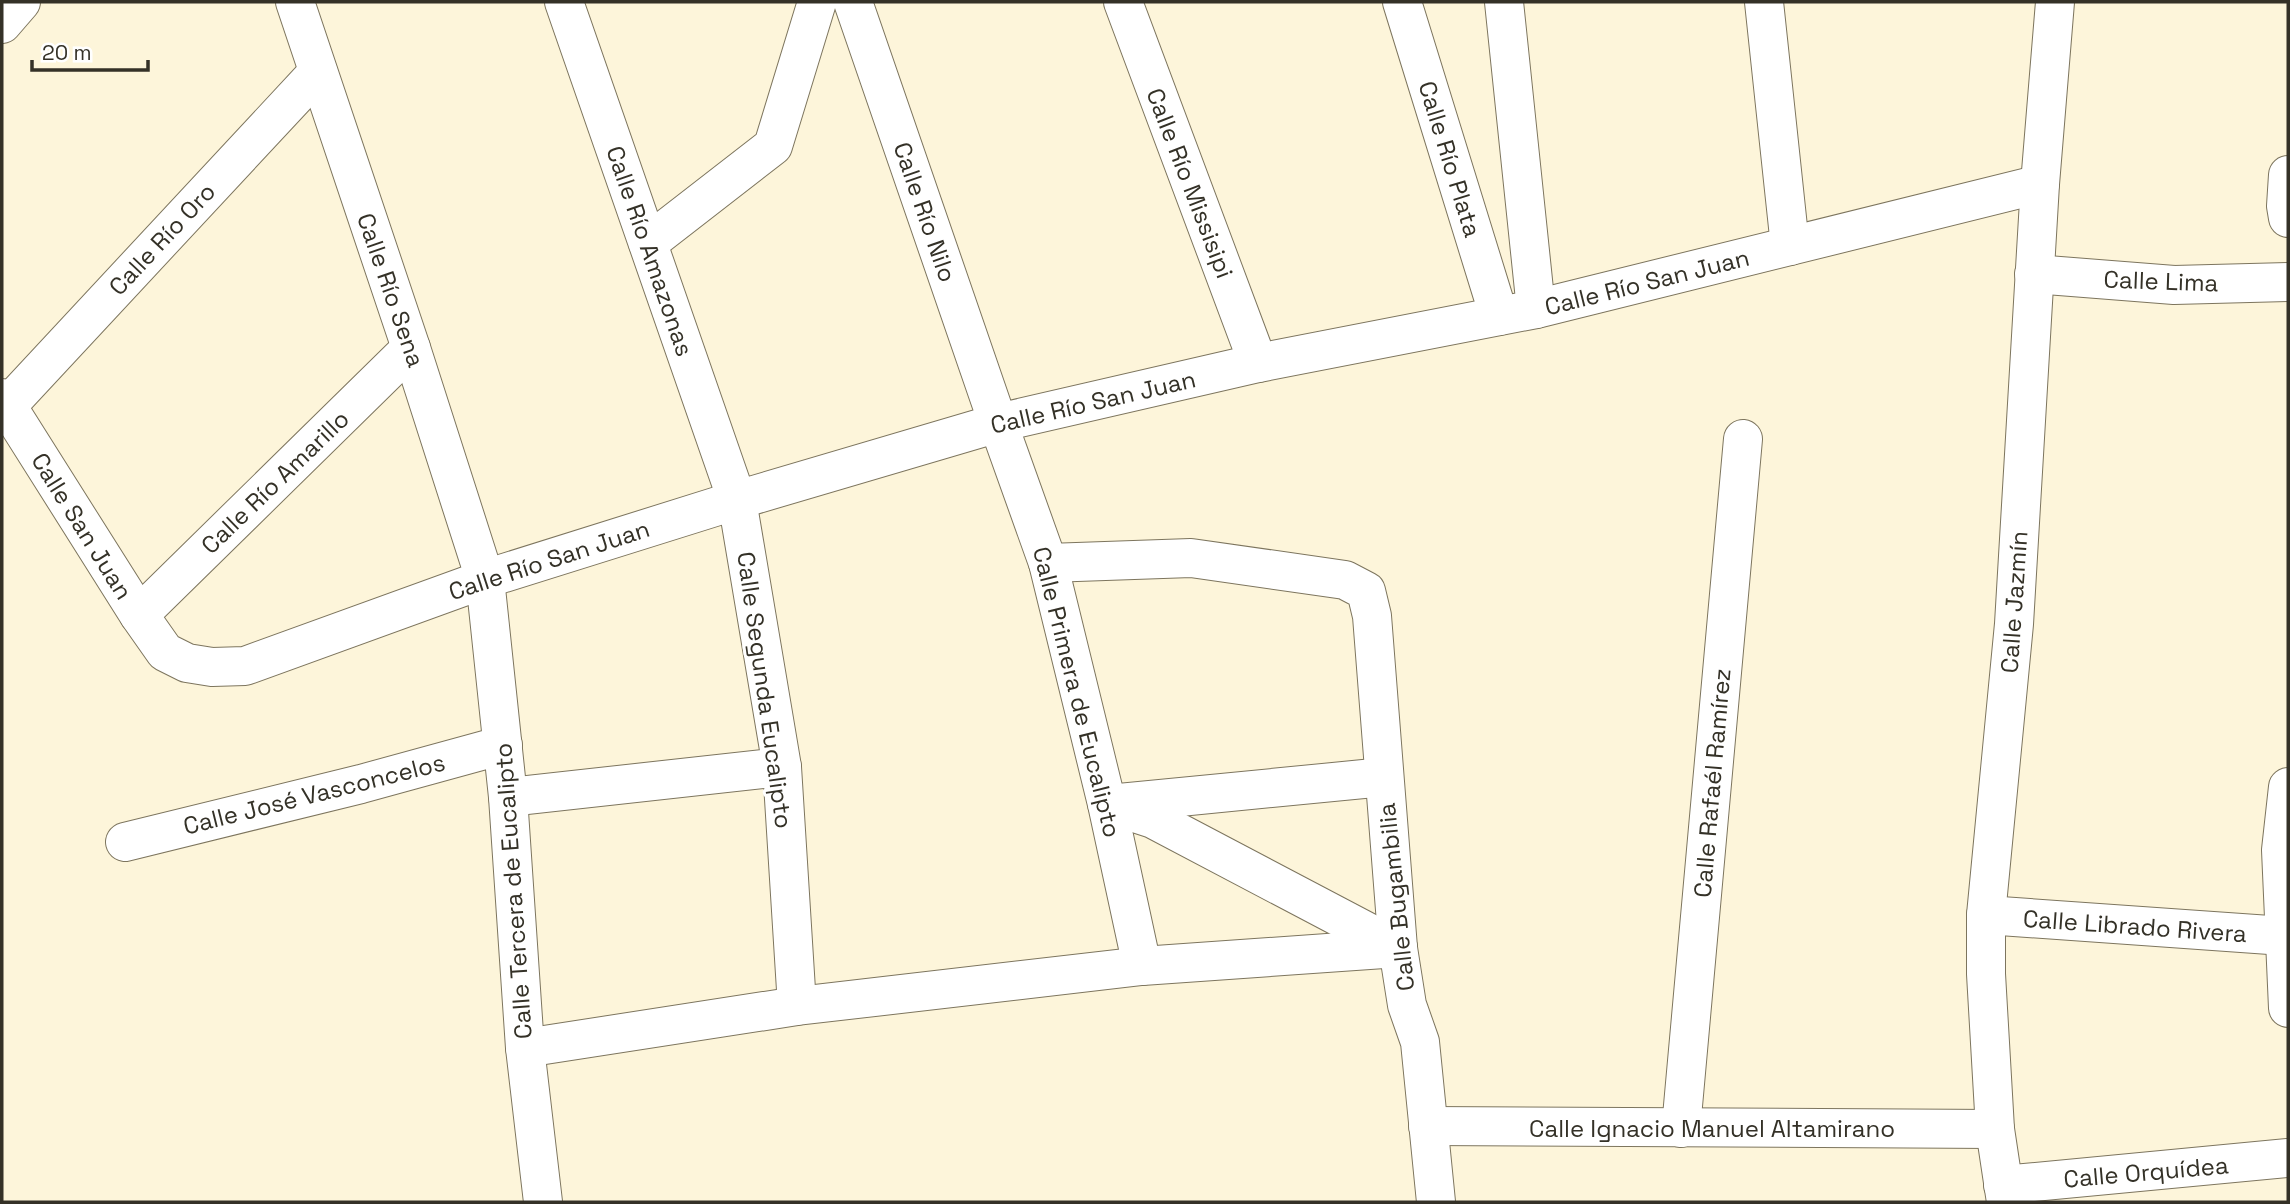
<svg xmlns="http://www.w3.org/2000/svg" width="2290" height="1204" font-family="'Space Grotesk',sans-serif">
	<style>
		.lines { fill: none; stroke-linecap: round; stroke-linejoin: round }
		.minor-casing { stroke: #7d755e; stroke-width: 40 }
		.minor { stroke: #fff; stroke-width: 38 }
		.labels { text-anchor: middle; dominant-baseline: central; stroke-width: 6; stroke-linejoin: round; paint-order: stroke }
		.street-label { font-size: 24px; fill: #343127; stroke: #fff }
	</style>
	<rect width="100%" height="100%" fill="#fdf5da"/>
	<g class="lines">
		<g class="minor-casing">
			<g id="minor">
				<polyline points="295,2 411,348 485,579 508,797 525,1048 543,1202"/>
				<polyline points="564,2 737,500 782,767 797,1006"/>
				<polyline points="853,2 998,423 1048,563 1107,804 1142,966"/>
				<polyline points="1123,2 1258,363"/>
				<polyline points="1402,2 1499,316"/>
				<polyline points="1504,2 1536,309"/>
				<polyline points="1764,2 1790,246"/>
				<polyline points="2,24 21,2"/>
				<polyline points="2288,175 2286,206 2288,218"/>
				<polyline points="648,243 773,146 817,2"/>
				<polyline points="2034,274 2174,285 2288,282"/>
				<polyline points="2,398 139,615 165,652 187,663 212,667 245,666 485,579 737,500 998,423 1258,363 1536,309 2040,184"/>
				<polyline points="7,406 318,72"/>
				<polyline points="1048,563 1191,558 1345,580 1366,591 1372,616 1398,948 1407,1005 1420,1042 1436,1202"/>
				<polyline points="139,615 411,348"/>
				<polyline points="2288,787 2281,850 2288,1008"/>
				<polyline points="508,797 782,767"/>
				<polyline points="1119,803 1384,777"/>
				<polyline points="1107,804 1153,819 1398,948"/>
				<polyline points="125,842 361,784 503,745"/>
				<polyline points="1986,915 2284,936"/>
				<polyline points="525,1048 797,1006 1142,966 1398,948"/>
				<polyline points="1428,1126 1995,1129"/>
				<polyline points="1681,1128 1743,439"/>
				<polyline points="2003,1185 2288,1158"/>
				<polyline points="2006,1202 1995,1129 1986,974 1986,915 2014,624 2040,184 2055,2"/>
			</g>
		</g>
		<use href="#minor" class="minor"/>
	</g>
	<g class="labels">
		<g class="street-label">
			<text transform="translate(1450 159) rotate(73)">Calle Río Plata</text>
			<text transform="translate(1190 183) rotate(69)">Calle Río Missisipi</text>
			<text transform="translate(925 212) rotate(71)">Calle Río Nilo</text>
			<text transform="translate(162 239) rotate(-47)">Calle Río Oro</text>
			<text transform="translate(650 251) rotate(71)">Calle Río Amazonas</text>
			<text transform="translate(2161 281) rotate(2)">Calle Lima</text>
			<text transform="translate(1647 282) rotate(-14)">Calle Río San Juan</text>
			<text transform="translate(391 290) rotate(71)">Calle Río Sena</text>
			<text transform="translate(1093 402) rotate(-13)">Calle Río San Juan</text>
			<text transform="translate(275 482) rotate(-44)">Calle Río Amarillo</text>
			<text transform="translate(82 526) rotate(58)">Calle San Juan</text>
			<text transform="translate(549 560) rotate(-18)">Calle Río San Juan</text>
			<text transform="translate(2014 602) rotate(-86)">Calle Jazmín</text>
			<text transform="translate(765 690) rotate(82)">Calle Segunda Eucalipto</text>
			<text transform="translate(1077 692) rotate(76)">Calle Primera de Eucalipto</text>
			<text transform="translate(1712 783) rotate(-85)">Calle Rafaél Ramírez</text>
			<text transform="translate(314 794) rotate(-14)">Calle José Vasconcelos</text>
			<text transform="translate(513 891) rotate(-94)">Calle Tercera de Eucalipto</text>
			<text transform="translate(1396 897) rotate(-96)">Calle Bugambilia</text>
			<text transform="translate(2135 926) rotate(4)">Calle Librado Rivera</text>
			<text x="1712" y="1128">Calle Ignacio Manuel Altamirano</text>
			<text transform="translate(2146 1172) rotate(-5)">Calle Orquídea</text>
		</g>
	</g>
	<rect width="2290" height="1204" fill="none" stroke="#343127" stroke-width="7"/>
	<path d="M32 60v10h116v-10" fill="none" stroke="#343127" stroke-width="3.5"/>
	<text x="42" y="60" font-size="21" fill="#343127" stroke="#ffffff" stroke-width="5" paint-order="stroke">20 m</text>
</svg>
